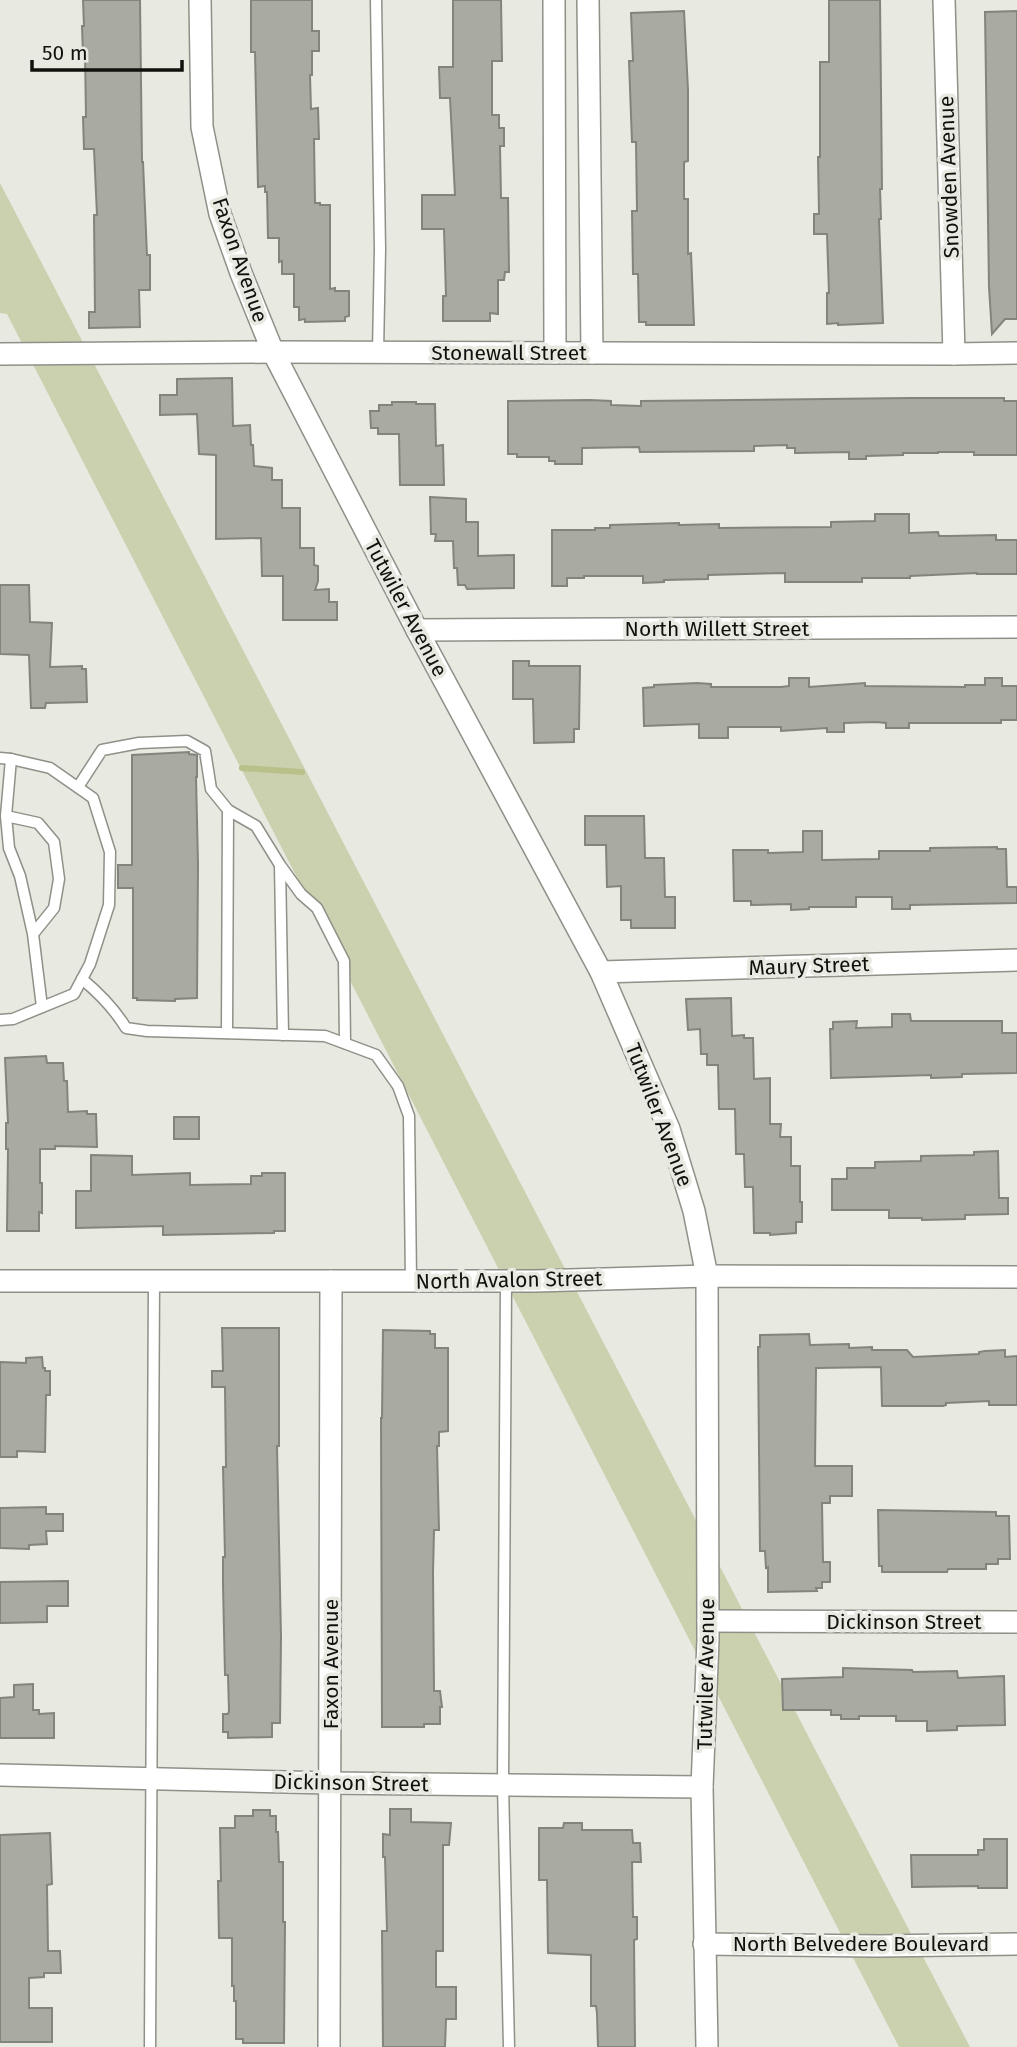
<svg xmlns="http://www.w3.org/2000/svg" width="1017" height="2047" font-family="'Fira Sans',sans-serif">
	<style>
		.green { fill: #cbd0af }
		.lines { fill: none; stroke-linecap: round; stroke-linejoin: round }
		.stream { stroke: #bac08a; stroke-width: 6 }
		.building { fill: #a9aba2; stroke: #83857c; stroke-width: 2 }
		.lane-casing { stroke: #8f9088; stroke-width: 13 }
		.street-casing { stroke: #8f9088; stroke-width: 24 }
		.lane { stroke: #fff; stroke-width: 10 }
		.street { stroke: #fff; stroke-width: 21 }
		.labels { text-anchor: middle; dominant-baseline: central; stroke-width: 7; stroke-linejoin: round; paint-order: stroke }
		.street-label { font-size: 21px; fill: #10110d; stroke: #e8e9e0 }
	</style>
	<rect width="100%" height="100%" fill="#e8e9e0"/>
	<polygon class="green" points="0,183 970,2047 899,2047 7,314 0,313"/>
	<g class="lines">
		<polyline class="stream" points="242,768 302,772"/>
	</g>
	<g class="building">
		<polygon points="83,0 140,0 142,162 143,162 147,255 150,255 150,290 139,290 140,327 89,328 89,312 95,312 94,215 97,215 94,149 84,149 83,117 86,117 85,54 83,55 82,26 84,26"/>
		<polygon points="251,0 312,0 312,31 319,31 319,51 312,51 312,75 310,75 311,109 318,108 319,139 314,139 315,203 320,203 320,205 330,205 330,289 335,288 335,291 349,291 349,316 345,317 345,321 305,322 305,319 299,320 299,307 294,307 294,274 282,274 282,261 279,262 279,238 268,238 267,192 265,192 265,186 258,187 255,52 251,52"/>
		<polygon points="453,0 501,0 502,61 492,61 492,115 499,115 499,128 504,128 504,146 500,146 501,198 508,198 509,272 505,272 504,280 498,280 498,314 490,313 490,321 443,321 443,296 446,296 444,229 422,229 422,195 455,195 450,98 440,98 439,67 453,67"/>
		<polygon points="829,0 880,0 882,189 880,189 881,219 879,219 883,323 838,325 838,323 827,324 827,293 829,293 827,234 814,234 814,214 819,214 818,157 820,157 820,62 829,62"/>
		<polygon points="684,11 688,90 688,161 684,162 684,199 688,199 688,254 691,253 694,325 646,325 646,322 639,322 638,274 633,274 632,211 637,211 636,142 632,142 629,61 633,61 631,13"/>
		<polygon points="1017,11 1017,319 1005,319 992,334 989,287 985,12"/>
		<polygon points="232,378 233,426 250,425 251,445 253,445 254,466 272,468 272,480 282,480 282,508 300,508 300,548 314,548 314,565 318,566 318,581 315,590 329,589 329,602 337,602 337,620 283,620 283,576 262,576 261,538 216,539 216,455 199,454 197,414 160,415 160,395 177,395 177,379"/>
		<polygon points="911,398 1004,398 1004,401 1017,401 1017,455 974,455 974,452 938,452 938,453 903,453 903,455 866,456 866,459 849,459 849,452 795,453 795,448 787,448 787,445 754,446 754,451 640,452 639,447 582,448 582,464 555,464 555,461 549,461 549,457 517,457 517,454 508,454 508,401 590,400 611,401 611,405 641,406 641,401"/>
		<polygon points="392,402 416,402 416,404 435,404 436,446 443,445 444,485 400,485 399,434 378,434 378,428 371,428 370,411 379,411 379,405 392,405"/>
		<polygon points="430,497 466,499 466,522 478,522 478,556 514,555 514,588 467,589 465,585 458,585 457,568 454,568 453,541 435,541 436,534 431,534"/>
		<polygon points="875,514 909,514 909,533 938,532 939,536 949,536 996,535 996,540 1017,540 1017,574 977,574 977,573 910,576 910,578 862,578 862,582 785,582 785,573 708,575 708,579 664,580 664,582 643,583 643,576 584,576 584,578 567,578 567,586 552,586 552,530 595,530 595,528 610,528 610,525 679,523 679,525 719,524 719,528 831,527 831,522 875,521"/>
		<polygon points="0,585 29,585 30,622 52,623 50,667 82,666 82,669 86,669 87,702 46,703 45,708 31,708 29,655 0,654"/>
		<polygon points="513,661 529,661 529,666 580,666 579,729 574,729 574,742 534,743 533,699 513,699"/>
		<polygon points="789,678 809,678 809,687 865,683 865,686 965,687 965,685 985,685 985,678 1002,678 1002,686 1017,686 1017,720 1001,720 1001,723 909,723 909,728 886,728 886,723 876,722 844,723 844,732 827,732 827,728 781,731 781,727 728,727 728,738 699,738 699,724 644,726 643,688 654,687 654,685 697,683 711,684 711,687 781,687 789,686"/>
		<polygon points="189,752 189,754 197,755 197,777 196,777 198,864 197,998 175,999 175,1001 137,1000 137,998 133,998 133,888 118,888 118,865 132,865 132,755"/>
		<polygon points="585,816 644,816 645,858 664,858 665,897 675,897 675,928 631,928 631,920 621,920 621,886 607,887 606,845 585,845"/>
		<polygon points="803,831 822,831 822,860 879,859 879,851 930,851 930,848 997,847 997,849 1006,849 1007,887 1017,887 1017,903 910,905 910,909 892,909 892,897 856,897 856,907 809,907 809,909 791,910 791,904 751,905 751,901 734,901 733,850 768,850 768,853 803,852"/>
		<polygon points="731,998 732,1036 744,1035 744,1038 753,1038 754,1079 770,1078 770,1124 781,1124 780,1137 791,1137 791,1166 800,1166 800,1202 802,1202 802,1222 796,1222 796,1233 770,1235 770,1233 754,1233 753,1187 745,1187 744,1154 736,1154 735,1109 719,1109 718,1065 707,1065 707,1054 701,1054 700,1029 688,1030 686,999"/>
		<polygon points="892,1014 910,1014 911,1021 1002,1021 1002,1033 1017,1033 1017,1073 962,1074 962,1077 931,1078 931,1075 831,1078 830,1029 833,1029 833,1022 857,1021 856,1028 892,1027"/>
		<polygon points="46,1056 47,1063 63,1063 64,1081 67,1081 68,1112 87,1111 87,1114 96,1114 97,1147 55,1146 55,1149 40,1149 40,1183 42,1183 42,1213 39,1212 39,1231 7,1231 8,1149 6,1149 6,1123 8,1123 5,1058"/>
		<rect x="174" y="1117" width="25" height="22"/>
		<polygon points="998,1151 999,1198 1008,1198 1008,1214 965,1215 965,1219 922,1220 922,1218 889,1218 889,1210 832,1210 832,1179 847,1179 847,1168 875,1168 875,1162 921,1161 921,1156 974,1155 974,1152"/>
		<polygon points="91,1155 132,1156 132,1175 190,1173 190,1185 251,1184 251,1176 262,1176 262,1173 285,1173 285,1231 274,1231 274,1233 163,1235 163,1226 76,1228 76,1191 91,1191"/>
		<polygon points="222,1328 279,1328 279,1446 277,1446 281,1637 280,1723 272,1723 272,1737 228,1738 228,1732 223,1732 223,1714 228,1714 229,1711 228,1675 225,1675 223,1585 223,1557 225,1557 223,1467 226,1467 225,1387 212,1387 212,1371 223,1371"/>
		<polygon points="383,1330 430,1331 430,1334 435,1334 435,1348 448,1348 448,1431 439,1432 439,1446 437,1446 439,1530 434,1530 433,1573 434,1691 440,1691 442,1707 440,1707 440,1724 424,1724 424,1727 382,1727 381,1418 382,1418"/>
		<polygon points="809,1334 810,1345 849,1344 849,1348 872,1347 872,1350 907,1350 913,1357 979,1354 979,1352 985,1351 1005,1350 1005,1357 1017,1356 1017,1405 989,1405 989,1401 946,1403 946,1405 943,1406 882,1406 881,1367 816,1368 815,1466 852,1466 852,1496 830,1496 830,1503 822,1503 823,1562 830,1562 830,1582 822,1582 822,1588 816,1588 817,1591 768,1592 768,1567 766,1568 765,1551 760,1551 758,1347 760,1347 760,1335"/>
		<polygon points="42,1357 43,1368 45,1368 45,1371 50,1371 50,1395 46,1395 45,1452 17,1451 17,1457 0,1457 0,1362 26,1363 26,1358"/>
		<polygon points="46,1507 46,1514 63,1514 63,1531 46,1531 47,1544 29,1545 29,1549 0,1548 0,1508"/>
		<polygon points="878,1510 996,1512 996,1516 1009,1516 1010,1559 998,1559 998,1564 986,1564 986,1569 948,1569 947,1572 882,1572 882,1566 879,1566"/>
		<polygon points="68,1581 68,1606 47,1606 47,1622 0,1623 0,1582"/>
		<polygon points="843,1668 912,1670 913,1672 957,1671 958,1678 1004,1676 1005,1725 957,1726 957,1730 927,1731 927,1721 896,1721 896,1716 859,1716 859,1719 841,1719 841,1715 831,1715 831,1710 783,1710 782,1679 843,1677"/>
		<polygon points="33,1684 33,1710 39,1710 39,1714 54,1713 54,1738 0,1738 0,1698 14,1697 14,1685"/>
		<polygon points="390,1809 411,1809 411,1822 451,1823 449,1845 443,1845 443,1951 436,1951 436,1987 456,1987 456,2019 446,2019 445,2047 383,2047 382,1931 387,1931 385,1857 383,1857 383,1834 390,1835"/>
		<polygon points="253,1810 270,1810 270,1816 276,1816 276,1832 278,1832 279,1862 283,1862 283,1922 285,1922 284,2043 243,2043 243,2039 236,2039 236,2001 234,2001 234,1986 232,1986 232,1938 219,1938 218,1881 221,1881 220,1828 235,1828 235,1816 253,1816"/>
		<polygon points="564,1823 582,1823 582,1830 632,1830 633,1843 640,1843 641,1862 632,1862 633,1917 637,1917 637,1939 634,1940 635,2047 598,2047 597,2013 596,2006 591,2006 591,1955 548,1953 547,1880 539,1880 539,1828 563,1828"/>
		<polygon points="50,1833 52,1884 47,1885 48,1951 60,1951 61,1973 44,1973 44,1977 29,1978 29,2008 52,2008 52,2042 0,2042 0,1835"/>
		<polygon points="984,1839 1007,1839 1007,1888 978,1888 978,1886 912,1887 911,1855 978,1855 978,1850 984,1850"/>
	</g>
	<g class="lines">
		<g class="lane-casing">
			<g id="lane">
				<polyline points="376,0 380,249 378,352"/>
				<polyline points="0,758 11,759 50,768 93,798 110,852 109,905 90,964 74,994 13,1019 0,1020"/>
				<polyline points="78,787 102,750 139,743 187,741 205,751 211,789 228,810 256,826 280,865 301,894 317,908 344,961 345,1043"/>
				<polyline points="6,816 11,759"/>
				<polyline points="280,865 283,1035"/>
				<polyline points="33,934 54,908 59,879 54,842 38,823 6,816 9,848 20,876 33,934 42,1007"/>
				<path d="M82,979C100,994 114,1008 126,1028L147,1031L325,1036L376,1055L398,1086L409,1116L411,1281"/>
				<polyline points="227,1033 228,810"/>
				<polyline points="506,1280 503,1785 509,2047"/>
				<polyline points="150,2047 154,1281"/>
			</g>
		</g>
		<g class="street-casing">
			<g id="street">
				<polyline points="200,0 202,127 220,214 241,273 273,352 417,630 601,972 669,1129 694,1211 707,1276 708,1640 702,1787 707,2047"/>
				<polyline points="554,0 555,353"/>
				<polyline points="588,0 592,353"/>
				<polyline points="944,0 954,354"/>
				<polyline points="0,354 273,352 954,354 1017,353"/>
				<polyline points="417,630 1017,627"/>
				<polyline points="601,972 1017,960"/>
				<polyline points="0,1281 535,1281 707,1276 1017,1277"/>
				<polyline points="708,1621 1017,1622"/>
				<polyline points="0,1775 330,1783 702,1787"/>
				<polyline points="704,1944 879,1946 1017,1944"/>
				<polyline points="329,2047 331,1281"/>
			</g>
		</g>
		<use href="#lane" class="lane"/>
		<use href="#street" class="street"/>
	</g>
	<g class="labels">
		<g class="street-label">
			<text transform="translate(949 177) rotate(-92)">Snowden Avenue</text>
			<text transform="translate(240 260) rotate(71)">Faxon Avenue</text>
			<text x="509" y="353">Stonewall Street</text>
			<text transform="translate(406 608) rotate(62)">Tutwiler Avenue</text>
			<text x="717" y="629">North Willett Street</text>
			<text transform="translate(809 966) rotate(-2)">Maury Street</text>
			<text transform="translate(659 1115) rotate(69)">Tutwiler Avenue</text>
			<text transform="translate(509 1280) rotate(-1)">North Avalon Street</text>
			<text x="904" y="1622">Dickinson Street</text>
			<text transform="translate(331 1664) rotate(-90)">Faxon Avenue</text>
			<text transform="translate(706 1674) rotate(-89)">Tutwiler Avenue</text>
			<text transform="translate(351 1783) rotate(1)">Dickinson Street</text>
			<text x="861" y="1944">North Belvedere Boulevard</text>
		</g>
	</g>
	<path d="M32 60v10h150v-10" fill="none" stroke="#10110d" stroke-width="3.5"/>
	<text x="42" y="60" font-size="21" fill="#10110d" stroke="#e8e9e0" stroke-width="5" paint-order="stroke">50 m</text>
</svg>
